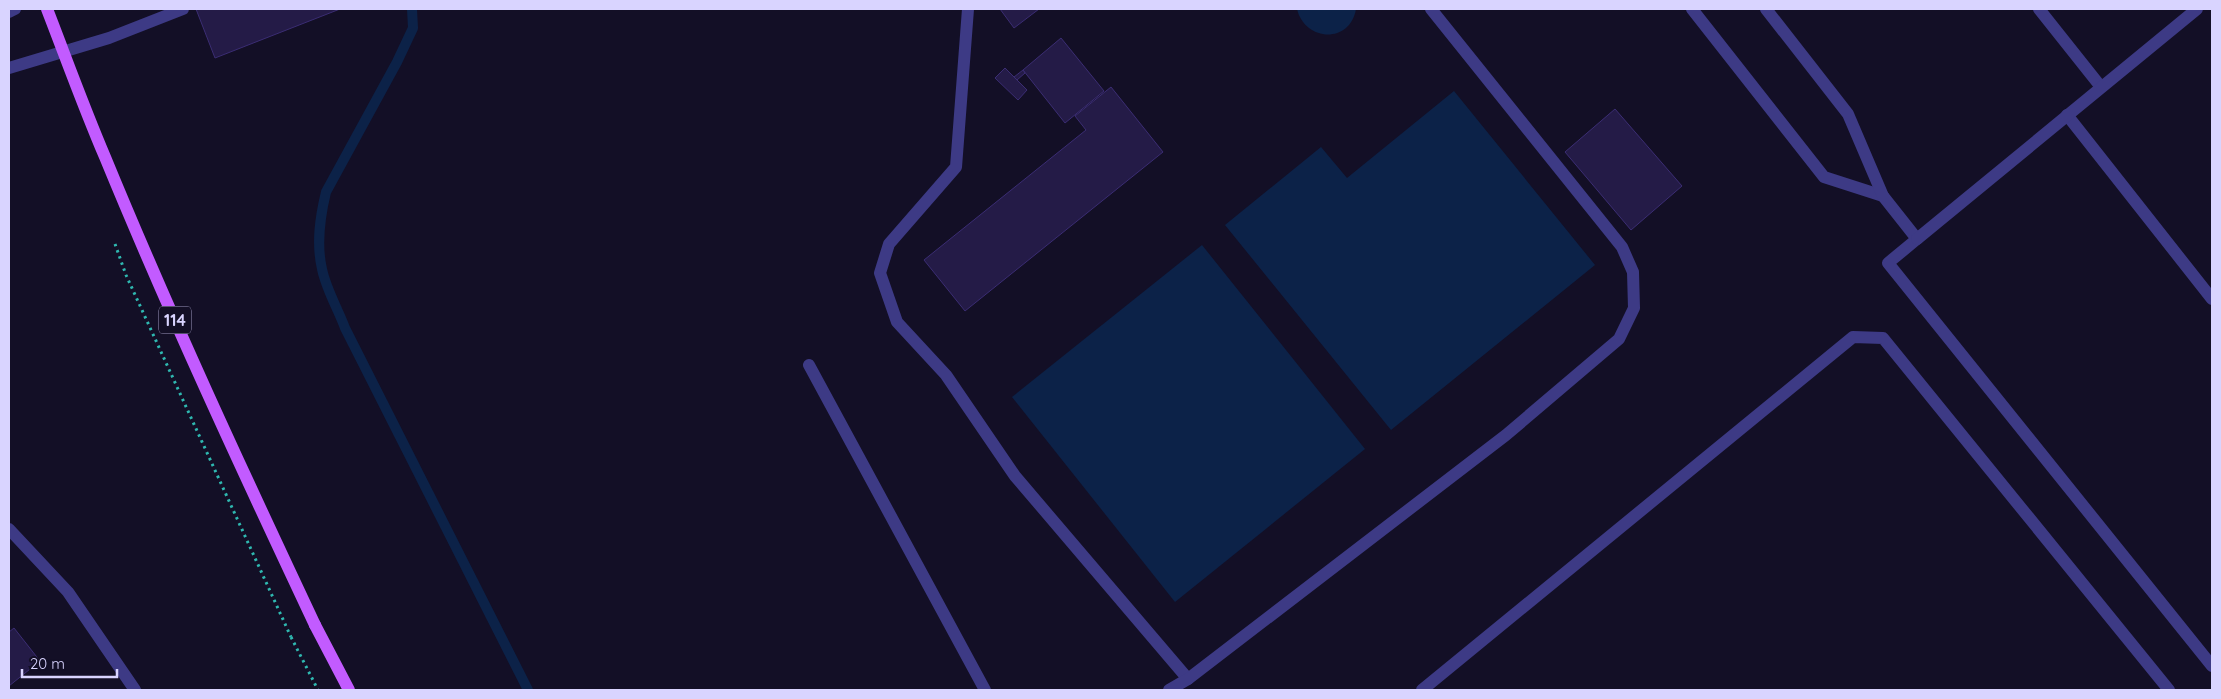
<svg xmlns="http://www.w3.org/2000/svg" width="2221" height="699" font-family="Quicksand,sans-serif">
	<style>
		.water { fill: #0c2248 }
		.lines { fill: none; stroke-linecap: round; stroke-linejoin: round }
		.stream { stroke: #0c2248; stroke-width: 10 }
		.building { fill: #241b47; stroke: #3b2d73 }
		.path { stroke: #2fb8b0; stroke-width: 3; stroke-dasharray: 2.5 4; stroke-linecap: butt }
		.service { stroke: #3d3a85; stroke-width: 12 }
		.minor { stroke: #3d3a85; stroke-width: 12 }
		.primary { stroke: #c25bff; stroke-width: 12 }
		.path-bridge { stroke: #2fb8b0; stroke-width: 3; stroke-dasharray: 2.5 4; stroke-linecap: butt }
		.primary-bridge { stroke: #c25bff; stroke-width: 12 }
		.labels { text-anchor: middle; dominant-baseline: central; stroke-width: 4; stroke-linejoin: round; paint-order: stroke }
		.shield { fill: #130f26; stroke: #9e99be; stroke-width: 1 }
		.shield-label { font-size: 16px; font-weight: bold; fill: #d9d4ff }
	</style>
	<rect width="100%" height="100%" fill="#130f26"/>
	<g class="water">
		<path d="M1297,9H1356C1350,44 1305,42 1297,9Z"/>
		<polygon points="1454,91 1595,265 1391,430 1225,225 1321,147 1347,178"/>
		<polygon points="1202,245 1365,449 1175,602 1012,397"/>
	</g>
	<g class="lines">
		<path class="stream" d="M412,9L413,28L397,62L326,192C320,217 316,243 322,269C326,289 338,309 345,328L528,690"/>
	</g>
	<g class="building">
		<polygon points="196,9 340,9 215,58"/>
		<polygon points="1000,9 1039,9 1014,28"/>
		<polygon points="1061,38 1104,91 1065,123 1023,70"/>
		<polygon points="1005,68 1027,90 1018,100 995,78"/>
		<polygon points="1023,70 1025,73 1017,80 1014,77"/>
		<polygon points="1111,87 1163,152 965,311 924,260 1086,130 1075,116"/>
		<polygon points="1615,109 1682,186 1631,230 1565,152"/>
		<polygon points="14,628 40,661 9,686 9,632"/>
	</g>
	<g class="lines">
		<polyline class="path" points="291,637 318,690"/>
		<g class="service">
			<polyline points="968,9 956,167 889,244 880,273 897,322 946,375 1015,476 1188,679"/>
			<polyline points="1692,9 1824,177 1883,196"/>
			<polyline points="1766,9 1848,114 1883,196 1917,239 1888,263 2212,666"/>
			<polyline points="2039,9 2101,87"/>
			<polyline points="2067,115 2212,299"/>
			<polyline points="1917,239 2197,9"/>
			<polyline points="809,365 985,690"/>
			<polyline points="9,529 68,592 135,690"/>
			<polyline points="1169,690 1188,679 1506,435 1619,339 1634,308 1633,272 1622,247 1431,9"/>
			<polyline points="1422,690 1853,337 1883,338 2169,690"/>
		</g>
		<g class="minor">
			<polyline points="9,12 15,9"/>
			<polyline points="9,68 109,38 183,9"/>
		</g>
		<polyline class="primary" points="315,625 349,690"/>
		<polyline class="path-bridge" points="115,244 126,275 291,637"/>
		<path class="primary-bridge" d="M47,9C66,58 84,108 105,157C170,315 242,470 315,625"/>
	</g>
	<g class="labels">
		<rect class="shield" x="159" y="306.5" width="32" height="27" rx="4"/>
		<g class="shield-label">
			<text x="175" y="320">114</text>
		</g>
	</g>
	<rect width="2221" height="699" fill="none" stroke="#d9d4ff" stroke-width="20"/>
	<path d="M22 669v8h95v-8" fill="none" stroke="#d9d4ff" stroke-width="2.5"/>
	<text x="30" y="669" font-size="15" fill="#d9d4ff" stroke="#130f26" stroke-width="4" paint-order="stroke">20 m</text>
</svg>
